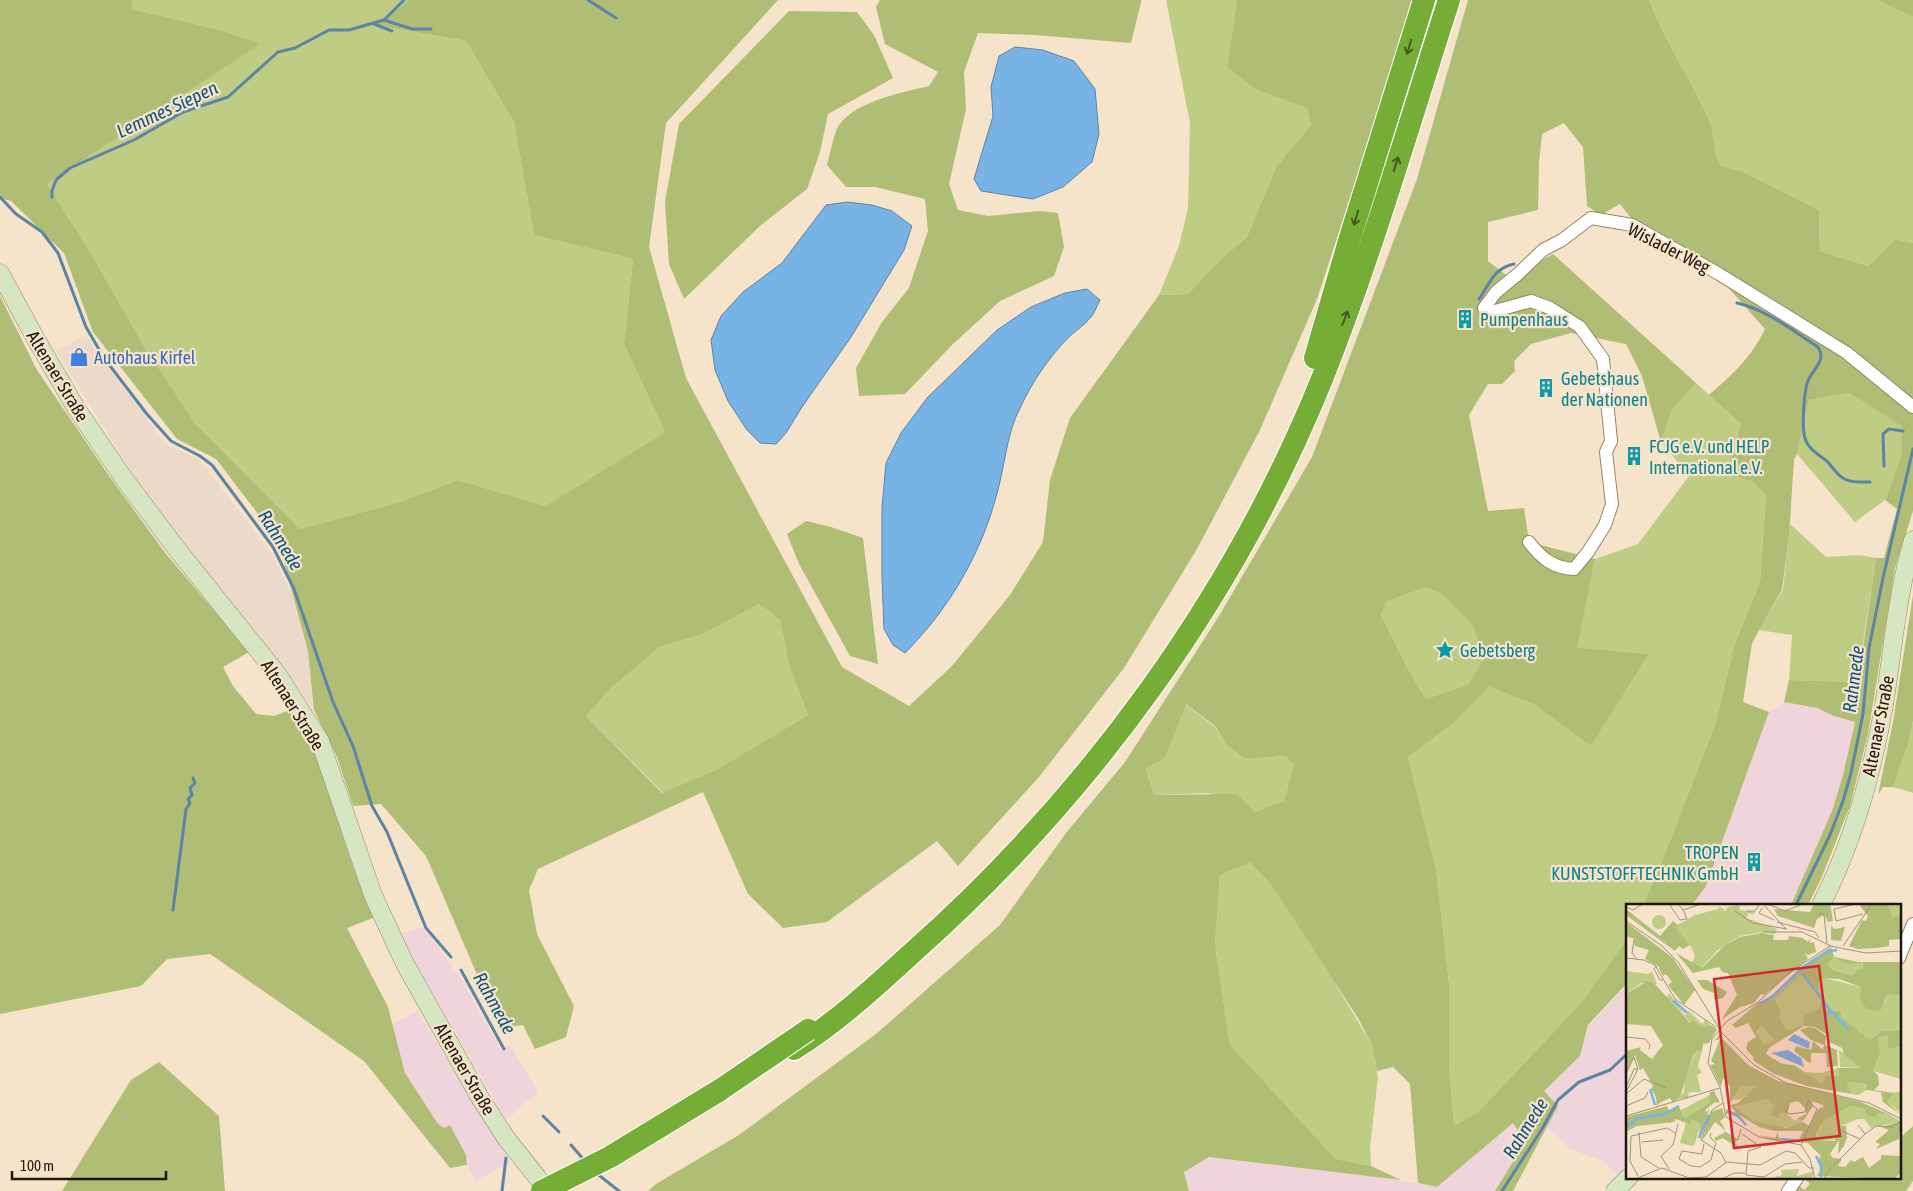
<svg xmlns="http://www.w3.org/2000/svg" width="1913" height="1191" font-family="'Asap Condensed',sans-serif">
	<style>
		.commercial { fill: #ecd9c9 }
		.industrial { fill: #efd5db }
		.green { fill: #bfcc84 }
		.forest { fill: #b0bd75; fill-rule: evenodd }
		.water { fill: #77b3e5; stroke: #5c84a4 }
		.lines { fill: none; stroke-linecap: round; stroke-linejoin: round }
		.stream { stroke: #5c84a4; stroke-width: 3 }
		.minor-casing { stroke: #96856d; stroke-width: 14 }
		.secondary-casing { stroke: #96856d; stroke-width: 19 }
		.motorway-casing { stroke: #fff; stroke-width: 24 }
		.minor { stroke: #fff; stroke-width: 12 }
		.secondary { stroke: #d6e6c3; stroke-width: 18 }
		.motorway { stroke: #75ad37; stroke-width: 22 }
		.motorway-bridge-casing { stroke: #fff; stroke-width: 24; stroke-linecap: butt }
		.motorway-bridge { stroke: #75ad37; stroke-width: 22 }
		.oneway { stroke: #445a20 }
		.labels { text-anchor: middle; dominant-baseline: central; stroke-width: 4.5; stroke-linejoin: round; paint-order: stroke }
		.street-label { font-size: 18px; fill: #1c160d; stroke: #f6e4ca }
		.culture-label { font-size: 18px; fill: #0d838f; stroke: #f6e4ca; text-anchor: start }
		.shop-label { font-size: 18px; fill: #366cbe; stroke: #f6e4ca; text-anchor: start }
		.water-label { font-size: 19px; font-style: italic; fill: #0e5382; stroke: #f6e4ca }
		.inset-river { fill: none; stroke: #77b3e5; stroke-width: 2.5 }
		.inset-road { fill: none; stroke: #9f927e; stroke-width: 1 }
		.view { fill: #d62828; fill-opacity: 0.15; stroke: #d62828; stroke-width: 2.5 }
		.inset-edge { fill: none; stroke: #1c160d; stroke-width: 2.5 }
	</style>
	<rect width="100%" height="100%" fill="#f6e4ca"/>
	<polygon class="commercial" points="86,335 98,355 167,445 199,459 270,551 293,595 308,651 314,710 294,682 158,514 56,351"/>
	<g class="industrial">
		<polygon points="1784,702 1817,708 1834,716 1855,721 1843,775 1832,811 1816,851 1791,905 1692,905 1706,886 1769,712"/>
		<polygon points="423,927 462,980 501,1050 510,1045 538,1092 506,1120 431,990 426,984 401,934"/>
		<polygon points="1627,984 1627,1170 1619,1177 1601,1160 1570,1149 1546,1127 1543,1092 1580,1056 1589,1026"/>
		<polygon points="417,1011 510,1163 476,1181 467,1165 466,1155 449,1125 444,1128 438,1124 405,1073 392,1025"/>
		<polygon points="1513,1123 1525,1141 1495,1191 1190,1191 1184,1172 1209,1157 1387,1178 1437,1187"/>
	</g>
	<g class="green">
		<polygon points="133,0 409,0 376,25 466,41 514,122 534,235 633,259 624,344 665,432 545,506 458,480 400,502 300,529 195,423 144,346 89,250 47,184 259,44 224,31 132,9"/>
		<polygon points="1166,0 1237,0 1227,67 1254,89 1307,108 1311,125 1276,167 1247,237 1221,259 1188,294 1159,295 1179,246 1188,208 1190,123"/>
		<path d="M1649,0H1877L1913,17V243L1895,239L1868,266L1820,251L1819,210L1741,171L1721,166C1712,152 1716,134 1708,118C1690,78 1665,42 1649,0Z"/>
		<polygon points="1696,383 1741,424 1752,481 1766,496 1760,582 1734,646 1715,725 1661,864 1643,905 1627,905 1627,939 1581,1003 1478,1112 1454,1127 1449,1065 1449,983 1436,869 1408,757 1455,722 1489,687 1533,704 1591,746 1649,654 1576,649 1595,559 1638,544 1689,476 1661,442 1672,410"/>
		<polygon points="1849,393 1903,426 1902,454 1885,500 1855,522 1797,454 1809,400"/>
		<polygon points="1790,524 1826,557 1860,555 1876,558 1857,682 1789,680 1792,635 1759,630 1783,590"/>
		<polygon points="1426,587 1443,595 1473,626 1486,658 1468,686 1426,699 1409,671 1381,615 1386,602"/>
		<polygon points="759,604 780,620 789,665 808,715 716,770 663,793 586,716 611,688 660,647 703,634"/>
		<polygon points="1185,704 1215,727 1227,745 1245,759 1285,756 1294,764 1284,801 1255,812 1209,793 1154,795 1146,769 1165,758"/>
		<polygon points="1913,721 1913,793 1893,787 1908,744"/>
		<polygon points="1250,863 1270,883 1332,978 1372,1045 1378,1077 1370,1148 1371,1166 1336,1159 1230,1045 1215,945 1220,875"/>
	</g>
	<g class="forest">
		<path d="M0,0H133L132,9L224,31L260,44L47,184L89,250L144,346L195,423L300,529L400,502L458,480L545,506L665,432L624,344L633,259L534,235L514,122L466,41L376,25L409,0H778L666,123L649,247L686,378L842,667L909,706L952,666L1010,595L1043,542L1050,480L1070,418L1159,295L1188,294L1221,259L1247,237L1276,167L1311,125L1307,108L1254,89L1227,67L1237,0H1412L1373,128L1317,299L1260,430L1197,549L1124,668L1039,777L958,866L937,841L827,922L783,928L748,894L703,792L538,869L529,890L537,934L574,1006L566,1037L535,1049L523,1025L500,1028L426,856L381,804L353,806L337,757L314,710L308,651L278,540L216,459L177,439L93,332L64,253L11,201L0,198ZM759,604L780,620L789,665L808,715L716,770L662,793L586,716L611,688L660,647L703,634Z"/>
		<path d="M880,0H1141V2L1131,43L1035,35L978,33L964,72L966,109L949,184L958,210L988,216L1040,211L1058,213L1064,247L1054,276L1000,301L953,344L905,394L859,396L856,368L882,322L909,288L928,231L925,199L875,187H846L827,165C830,154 832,142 836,131C847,103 903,92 929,86L938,72L885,44L876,7Z"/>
		<path d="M1468,0H1649C1665,42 1690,78 1708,118C1716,134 1712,152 1721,166L1741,171L1819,210L1820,251L1868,266L1895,239L1913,243V399L1858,355L1634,222L1620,204L1601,215L1587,206L1583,147L1564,123L1542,134L1539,163L1538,210L1488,222V261L1510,278L1553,254L1696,383L1672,410L1661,442L1642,376L1626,344L1571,333L1531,344L1514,361L1515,371L1502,384H1488L1469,415L1488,511L1524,508L1529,542L1595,559L1577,648L1649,654L1591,746L1533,704L1489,687L1455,722L1408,757L1436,869L1449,983V1065L1454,1126L1478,1112L1581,1003L1627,939V983L1588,1025L1580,1056L1544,1091L1558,1106L1513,1191H1495L1525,1142L1513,1123L1437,1187L1418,1183L1410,1084L1393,1067L1377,1071L1372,1045L1358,1018L1270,883L1250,863L1220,875L1215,945L1230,1045L1336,1159L1371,1166L1401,1180L1209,1157L1184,1172L1189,1191H648L656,1184L739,1135L876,1034L1000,925L1066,833L1125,762L1219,616L1312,457L1417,179ZM1426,587L1443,595L1473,626L1485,658L1468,685L1426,699L1409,671L1381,615L1386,602ZM1186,704L1215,726L1227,745L1245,759L1285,756L1294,764L1284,801L1255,812L1237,794L1154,795L1146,769L1165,758Z"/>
		<polygon points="1877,0 1913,0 1913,17"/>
		<polygon points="789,11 857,12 874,35 893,78 828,114 820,152 807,189 761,225 684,299 669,264 665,202 679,124"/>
		<path d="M1718,276L1816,338L1913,413V511L1895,568L1868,734L1850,806L1821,879L1808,905H1791L1832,811L1843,775L1855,722L1834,716L1817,708L1784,702L1789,680L1858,682L1876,558H1884L1897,509L1885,500L1902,454V426L1849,393L1809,400L1797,454L1794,460L1789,536L1782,590L1752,643L1743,702L1769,712L1706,886L1692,905H1643L1661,864L1715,725L1734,646L1760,582L1766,496L1752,481L1728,475L1741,424L1709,395C1733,374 1751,358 1765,329Z"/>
		<path d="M0,296L37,370L112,480L166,554L249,652L223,667L233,686L256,714L274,716L292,709C321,750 330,796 345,843C353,868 363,893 373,918L347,928L388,1007L405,1073L438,1124L444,1128L450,1125L466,1155L467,1165L450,1168L364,1061L210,954L167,959L141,986L0,1014Z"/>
		<polygon points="806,521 831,527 863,538 878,664 850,656 799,564 787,534"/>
		<polygon points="1913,595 1913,721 1908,744 1893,787 1883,787 1878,795 1893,722"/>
		<polygon points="159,1062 219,1116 225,1191 62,1191 131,1080"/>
		<polygon points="1913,1126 1913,1181 1906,1191 1793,1191 1798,1184 1804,1190 1810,1184 1803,1177 1851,1177 1856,1181 1860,1177 1899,1177 1899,1139"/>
	</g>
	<g class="water">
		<polygon points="1015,47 1043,50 1074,61 1095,89 1099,134 1092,162 1063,187 1033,199 981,191 974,179 993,116 991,87 999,56"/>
		<polygon points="847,202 872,205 892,211 912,226 904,250 851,337 802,407 786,433 776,444 760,443 747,430 728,401 715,370 711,340 721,316 743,292 782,263 826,205"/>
		<path d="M1087,289L1100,300C1097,306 1095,312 1091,317C1084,326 1073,332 1066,340C1047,360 1033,381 1021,406C1006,434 1005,467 996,497C980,556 948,610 905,653L893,645L884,629L882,578V507L886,463L901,433L927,398L997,330L1031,307L1065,293Z"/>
	</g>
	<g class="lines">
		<g class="stream">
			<polyline points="588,0 616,18"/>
			<polyline points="384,20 412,29 431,29"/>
			<polyline points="374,24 392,31"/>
			<polyline points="0,197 16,214 42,232 58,253 86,327 104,358 146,413 171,441 200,456 212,465 273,547 294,589 333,702 353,746 372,806 387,832 426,928 451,957"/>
			<polyline points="52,197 52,191 56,180 70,168 134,140 183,112 228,97 278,52 295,48 329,30 349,30 384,20 404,0"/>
			<path d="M1479,299C1490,283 1494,268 1514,264"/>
			<path d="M1737,303C1767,310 1792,330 1818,347C1828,362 1810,370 1807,384C1804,395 1801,431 1806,441C1810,451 1820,455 1828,462C1831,466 1834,470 1838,474C1846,483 1858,482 1870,482"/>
			<polyline points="1884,466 1883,434 1889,429 1903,431"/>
			<polyline points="1796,905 1830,835 1843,801 1851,773 1863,714 1869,648 1883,578 1913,449"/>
			<polyline points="173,910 186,809 190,803 188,799 192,795 190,788 195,783 193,778"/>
			<polyline points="461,970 504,1049"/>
			<polyline points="543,1116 559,1132"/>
			<polyline points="571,1145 585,1161"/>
			<polyline points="596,1173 619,1191"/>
			<polyline points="502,1191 506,1158"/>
			<polyline points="1502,1191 1542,1129 1558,1100 1579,1082 1610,1070 1627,1054"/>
		</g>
		<g class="minor-casing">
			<g id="minor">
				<path d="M1529,542C1541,558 1553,568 1574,569L1588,552L1605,525L1612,504L1606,452L1611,441L1603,359L1580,327L1550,308L1531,301L1495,311L1489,316L1484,308L1496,292L1518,274L1543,250L1562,240L1591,218L1632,225L1719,274L1847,353L1913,407"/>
				<polyline points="1899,958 1913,924"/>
				<polyline points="1788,1191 1798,1177"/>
			</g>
		</g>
		<g class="secondary-casing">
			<g id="secondary">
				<polyline points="0,273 37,341 76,408 125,480 176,548 278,675 320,741 373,895 404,962 479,1096 506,1138 548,1191"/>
				<path d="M1821,905C1853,842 1872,775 1884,705C1893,650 1897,594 1913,540"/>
				<polyline points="1615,1191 1629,1177"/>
			</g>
		</g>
		<g class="motorway-casing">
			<g id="motorway">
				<polyline points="1315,358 1349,241 1424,0"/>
				<path d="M794,1049C837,1022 875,987 912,953C1089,796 1233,599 1322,379C1371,256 1408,127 1449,0"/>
			</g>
		</g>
		<use href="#minor" class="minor"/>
		<use href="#secondary" class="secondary"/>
		<use href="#motorway" class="motorway"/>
		<g class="motorway-bridge-casing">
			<polyline id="motorway-bridge" points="542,1191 610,1157 720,1090 808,1030"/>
		</g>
		<use href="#motorway-bridge" class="motorway-bridge"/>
	</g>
	<defs><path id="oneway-shaft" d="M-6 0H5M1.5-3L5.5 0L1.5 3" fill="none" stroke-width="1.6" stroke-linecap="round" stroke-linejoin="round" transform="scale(1.25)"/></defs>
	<g class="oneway">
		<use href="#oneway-shaft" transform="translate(1409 47) rotate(107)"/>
		<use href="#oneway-shaft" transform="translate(1396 164) rotate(-72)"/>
		<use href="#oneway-shaft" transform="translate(1356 218) rotate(107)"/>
		<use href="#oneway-shaft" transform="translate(1345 318) rotate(-69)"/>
	</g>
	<defs>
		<g id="building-bare" transform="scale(1.5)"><path d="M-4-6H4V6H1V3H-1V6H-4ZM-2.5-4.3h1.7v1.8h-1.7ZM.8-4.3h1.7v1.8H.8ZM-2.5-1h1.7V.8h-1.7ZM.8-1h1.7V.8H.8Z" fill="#0f9aa8" stroke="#f6e4ca" stroke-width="2.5" paint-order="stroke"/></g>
		<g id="shop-bare" transform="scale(1.5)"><path d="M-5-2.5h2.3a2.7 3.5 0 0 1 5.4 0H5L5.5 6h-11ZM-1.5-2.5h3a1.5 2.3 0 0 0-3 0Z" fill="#3f7fe0" stroke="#f6e4ca" stroke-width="2.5" paint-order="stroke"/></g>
		<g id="sight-bare" transform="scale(1.5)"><path d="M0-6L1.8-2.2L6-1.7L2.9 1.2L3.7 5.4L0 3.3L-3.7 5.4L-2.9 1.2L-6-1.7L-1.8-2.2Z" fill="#0f9aa8" stroke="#f6e4ca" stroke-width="2.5" paint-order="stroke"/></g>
	</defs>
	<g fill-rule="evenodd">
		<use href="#building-bare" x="1465" y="319"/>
		<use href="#shop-bare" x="79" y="357"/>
		<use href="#building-bare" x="1546" y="388"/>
		<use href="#building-bare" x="1634" y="456"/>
		<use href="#sight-bare" x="1445" y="650"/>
		<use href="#building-bare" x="1754" y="862"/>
	</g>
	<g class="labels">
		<g class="street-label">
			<text transform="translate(1669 248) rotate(27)">Wislader Weg</text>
			<text transform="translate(58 376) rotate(59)">Altenaer Straße</text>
			<text transform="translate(293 705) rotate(58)">Altenaer Straße</text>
			<text transform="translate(1878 726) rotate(-79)">Altenaer Straße</text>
			<text transform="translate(465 1069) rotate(60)">Altenaer Straße</text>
		</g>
		<g class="culture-label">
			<text x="1480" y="319">Pumpenhaus</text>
			<text x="1561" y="378">Gebetshaus<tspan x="1561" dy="21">der Nationen</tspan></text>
			<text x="1649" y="446">FCJG e.V. und HELP<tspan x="1649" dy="21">International e.V.</tspan></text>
			<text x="1460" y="650">Gebetsberg</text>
			<text x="1739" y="852" text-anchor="end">TROPEN<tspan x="1739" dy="21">KUNSTSTOFFTECHNIK GmbH</tspan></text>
		</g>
		<g class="shop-label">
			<text x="94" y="357">Autohaus Kirfel</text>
		</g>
		<g class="water-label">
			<text transform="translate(167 109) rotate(-25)">Lemmes Siepen</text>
			<text transform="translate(281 540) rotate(58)">Rahmede</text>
			<text transform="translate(1853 679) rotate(-83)">Rahmede</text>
			<text transform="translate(495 1003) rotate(61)">Rahmede</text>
			<text transform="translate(1525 1128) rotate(-58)">Rahmede</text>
		</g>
	</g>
	<g transform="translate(1626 904)">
		<rect width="275" height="275" fill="#f6e4ca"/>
		<path d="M262,0H275V10L267,13ZM113,1L114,6L129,8L127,11L123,9L120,14L151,25L149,30L136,28L114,32L92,46L75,64L66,59L69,52L64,41L48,23L69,11L92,5L93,2L100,7L101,3ZM26 18a7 7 0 1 1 14 0a7 7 0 1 1-14 0ZM208,54L238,60L237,66L228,71L209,67L201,61ZM0,64L1,67L22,70L26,67L31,80L15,79L0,90ZM177,68L193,82L194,74H199L235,83L258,100L261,90L275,92V127H256L244,136L215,113V107L205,106L195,97L194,104L177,121L162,126L154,116L155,108L149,95ZM43,89L59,112L63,107L74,118L77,120L79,115L84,121L76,123L67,116L65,119L41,94ZM136,122L148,136L138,142L130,130ZM263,131L262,145L275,143V175L247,167L252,150V134ZM71,145L76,147L72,162L76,169L71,171L75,188H66L62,189L63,194L51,195L58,188L59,174ZM213,146L236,162V164L214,163ZM212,164L213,172L199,174L196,180L180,171L179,168L195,169ZM221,178L239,180L240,186L232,191L225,189ZM129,180V184L115,195L105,196L114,182ZM275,187V209L261,197L263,190ZM84,191L83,199L59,214L55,206ZM141,195L148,202L144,211L153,215V209L161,210L169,217L172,214L177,217L168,224L147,222L128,217L109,203ZM224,202L239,205L242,210L262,211L273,218L245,224L238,215H232L215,222L211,236H193L190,226L194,225L197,216ZM66,216L75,219L69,239L67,242L54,239L60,219L65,221ZM173,265L171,272L188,267L186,274L143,275L156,271L155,266Z" fill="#bfcc84"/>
		<path d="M188,0H204L207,17L202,18L198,11L191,15L188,24L152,12L148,5L184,8ZM239,0H262L267,13L275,10V35L263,36V42L251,44L232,45L223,42L236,16L240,17L242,12L234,2ZM0,5L34,32L47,17L52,21L49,23L64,41L57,45L53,42L49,47L0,11ZM0,18L47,54L69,86L58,101L42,81L46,78L40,70L37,72L32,62L19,55L23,46L9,42L8,35L0,32ZM205,22L209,25L219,23L215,37L205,36ZM136,29L148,31L147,36H162L163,32L177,34L182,38L184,35V39L188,38L190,48L182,51L179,49L182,55L138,91L135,90L128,99L114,103L95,116L111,91L102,69L96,68L93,63L67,69L50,49L76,64L98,42L114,33ZM205,43L208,53L232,58H275V92L261,90L255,106L249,107L240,104L234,96L235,83L213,75L194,74L192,86L177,69L149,95L155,108L154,116L162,126L177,121L178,112L194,104L195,96L205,106L215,107V113L244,136L256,127H275V143L262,145V131L252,134L254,148L247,167L252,171L253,181L248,186L268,189L261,197L275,211L257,198L255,188L241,186L231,191L181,182L146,169L127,156L128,154L120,145L122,138L130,133L122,119L110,124L106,121L133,98L148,93L171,71L176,62ZM208,54L223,60L237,59V66H231L227,71L209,67L201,61ZM136,122L148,136L138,141L130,129ZM178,122L189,123L202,131L203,138L216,144L219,152L236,164H212L213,172H200L196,180L168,161L156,160L140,150L143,144ZM221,178L240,180V186L232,191L225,189ZM71,76H81L101,88L97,94L88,96V89L77,85ZM21,77L28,79L64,119L67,116L76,123L84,121L91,125L83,139L77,140L76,147L71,146L67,152L54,193L47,199L44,194L33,199L31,203L30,193L25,185L27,182L17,164L14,166L9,151L0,169V147L15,143L14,146L26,155L37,141L25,122L0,120V90ZM182,123L189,124L200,132L199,141L211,146L212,162L201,163L200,149H185V158L183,159L168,147L170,142L185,146L187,137L197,146L198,141L185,136L174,126ZM93,131L122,161L152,177L235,198L262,210L275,218L273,235L250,245L254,240L249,238L263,226L255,223L273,218L262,211L253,210L248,213L241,211L239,205L224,202L198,216L190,230L193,236L209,237L215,222H220L221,233L218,242L212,250L213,236L204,250L207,254L216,255L212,262L219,263L225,256L228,258L237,253L243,264L255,255V251L275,252V269L268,275L191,272L195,265L192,255L195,252L182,239L148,236L132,231L149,234L152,228L153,234L173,236L177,227H149L133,223L113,211L100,210V205L110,209L104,201L112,199L130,182H114L104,199V182L97,174L95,183L84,161L89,160L85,157L94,135L88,137ZM141,195L148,202L144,211L153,215V209L161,210L164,199L172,197L180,205V210L172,214L177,217L187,202L186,197L199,202L192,205L183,222L177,218L161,224L128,217L109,203ZM88,187L94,199L89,198L79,206L81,208L84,204L73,235L74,219L66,216L65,221L50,215L48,218L11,222L0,228V213L41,202L43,207L53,203L59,214L83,199L84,188ZM96,204L99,213L94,217L100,227L89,218L76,237L85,208ZM98,229L111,236L109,239L115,246L97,234L90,237L88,234Z" fill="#b0bd75" fill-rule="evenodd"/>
		<path d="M168,130L184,138L183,145L162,136ZM162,146L175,154L178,163L145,149Z" fill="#77b3e5"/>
		<path class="inset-river" d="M176,69L205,107M47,96L61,109M133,100L147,92L176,64L203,47L211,46M198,117L202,109L206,108L222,125M24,185L29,201M101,207L112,212L120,221M0,224L10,215L39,210L53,202M73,234L83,211M156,235L174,237M190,252L195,262V273"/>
		<path class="inset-road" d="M43,0L54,16L61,15L57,6M52,0L57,6L75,0M89,0H112M137,0L160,25M141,0L159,7L177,0M230,0L208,5L210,17L237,10M0,3L7,6L17,0M136,4L133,9L148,16M109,7L127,19L161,25M121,7H129L133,1M192,11L196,9L198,11L201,39M0,17L36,42L52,58L96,129L128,161L160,179L243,199L275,215M151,18L189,28L193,34M137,28H176L205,42M8,36L6,49L11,55M217,42L246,0M0,54L18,56L29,61L49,95L90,123M31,62L28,65L34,76H37M0,133L19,135L24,141L23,145M0,170L8,153L12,165L0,188M1,181L8,165H12M0,190L18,175L40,184M97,199L86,206L75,236L95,249L100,259M0,202L19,194L22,188M162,203L160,208L164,210L179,208L182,197L191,205L175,241M0,212L94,184M216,227L234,235M13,228L15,253L33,264M98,228L112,236L115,225M85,229L84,233L90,239L88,245M116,230L135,243L122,247L120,271L138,273L159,260L176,258M239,230L250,222L266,223L275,217M16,238L37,236M78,240L76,250L56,247L53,255L65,262L74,263L85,256L88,245M43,265L35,252L47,241L52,220M12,272L4,257L5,232L41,224L49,229M9,275L36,264L63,274L80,273L101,258L134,261L160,247L169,249L183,264H188M96,275L108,269H119M189,275L184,255L175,241L133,233L100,213L94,183L82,159L86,135L101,117L131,99L163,69L204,42L240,49L275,47M198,275L202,267L239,230L232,221"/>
		<path class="view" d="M193,62L214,232L108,244L88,75Z"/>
		<rect width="275" height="275" class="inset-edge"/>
	</g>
	<path d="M12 1171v8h154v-8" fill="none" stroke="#1c160d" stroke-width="2.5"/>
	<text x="20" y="1171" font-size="15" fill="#1c160d" stroke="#f6e4ca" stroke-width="4" paint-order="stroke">100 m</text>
</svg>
